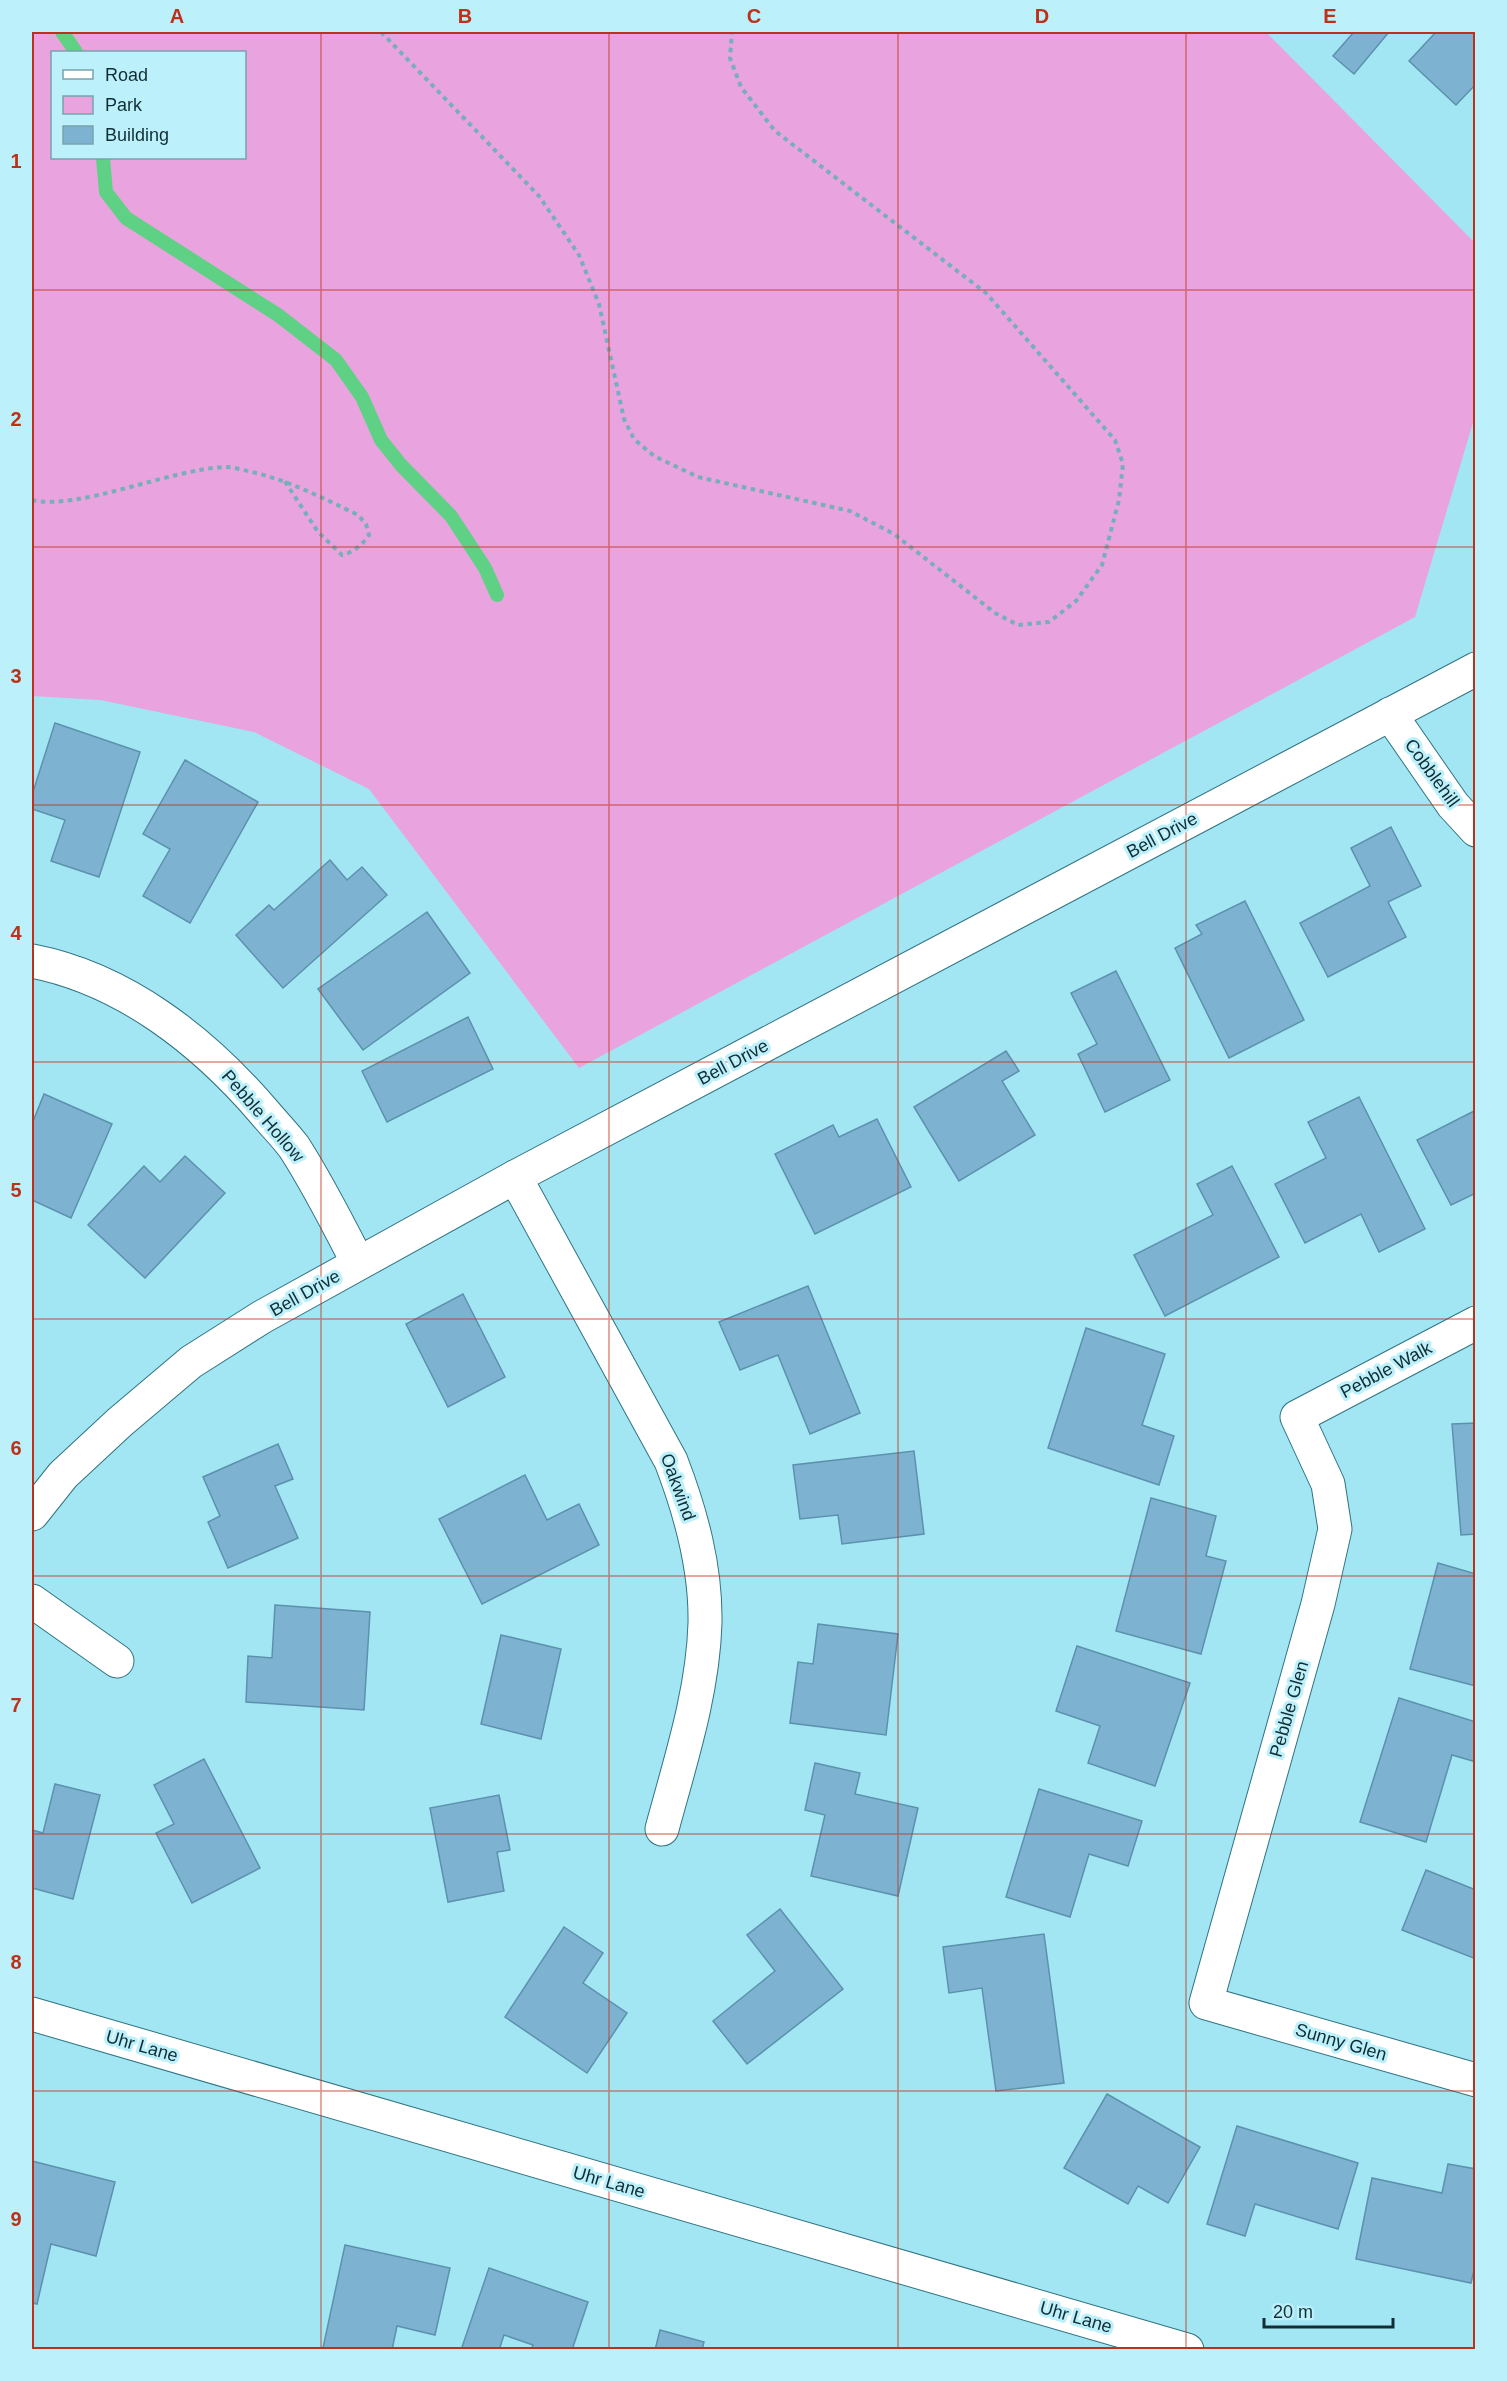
<svg xmlns="http://www.w3.org/2000/svg" width="1507" height="2381" font-family="Helvetica,sans-serif">
	<style>
		.green { fill: #e9a3de; fill-rule: evenodd }
		.lines { fill: none; stroke-linecap: round; stroke-linejoin: round }
		.stream { stroke: #5ed185; stroke-width: 14 }
		.building { fill: #7db3d0; stroke: #5c91ad; stroke-width: 1.5 }
		.street-casing { stroke: #307481; stroke-width: 35 }
		.secondary-casing { stroke: #307481; stroke-width: 35 }
		.path { stroke: #76aeba; stroke-width: 4; stroke-dasharray: 4.5 4.5; stroke-linecap: butt }
		.street { stroke: #fff; stroke-width: 33 }
		.secondary { stroke: #fff; stroke-width: 33 }
		.grid { fill: none; stroke: #bd3119; stroke-width: 1.5; stroke-opacity: 0.55 }
		.labels { text-anchor: middle; dominant-baseline: central; stroke-width: 6; stroke-linejoin: round; paint-order: stroke }
		.street-label { font-size: 18px; fill: #122e34; stroke: #bcf1fc }
		.neatline { fill: none; stroke: #bd3119; stroke-width: 2 }
		.grid-label { font-size: 20px; text-anchor: middle; font-weight: bold; fill: #bd3119 }
	</style>
	<rect width="100%" height="100%" fill="#a2e6f4"/>
	<path class="green" d="M32,32H1266L1475,243V416L1415,617L579,1068L369,789L254,732L100,700L32,696ZM52,52H244V158H52Z"/>
	<g class="lines">
		<g class="stream">
			<polyline points="62,32 76,52"/>
			<polyline points="103,158 106,192 126,218 278,315 336,360 362,397 381,440 401,465 451,516 485,568 497,595"/>
		</g>
	</g>
	<g class="building">
		<polygon points="1351,32 1389,32 1354,74 1333,56 1353,33"/>
		<polygon points="1436,32 1476,32 1476,84 1456,105 1409,61"/>
		<polygon points="55,723 140,752 99,877 51,861 65,820 32,809 32,795"/>
		<polygon points="185,760 258,802 190,923 143,896 170,849 143,834"/>
		<polygon points="1391,827 1421,886 1388,902 1406,937 1328,977 1300,923 1370,886 1351,848"/>
		<polygon points="330,860 347,880 362,867 387,895 283,988 236,935 269,905 274,910"/>
		<polygon points="1245,901 1304,1020 1229,1058 1175,948 1202,934 1196,925"/>
		<polygon points="427,912 470,973 363,1050 318,989"/>
		<polygon points="1116,971 1170,1080 1105,1112 1078,1054 1097,1044 1071,993"/>
		<polygon points="468,1017 493,1069 387,1122 362,1071"/>
		<polygon points="1006,1051 1019,1071 1002,1081 1035,1135 959,1181 914,1107"/>
		<polygon points="44,1094 112,1124 71,1218 32,1200 32,1124"/>
		<polygon points="1359,1097 1425,1229 1379,1252 1361,1214 1305,1243 1275,1184 1326,1158 1308,1122"/>
		<polygon points="1476,1110 1476,1193 1451,1205 1417,1140"/>
		<polygon points="877,1119 911,1187 815,1234 775,1154 833,1125 839,1137"/>
		<polygon points="185,1156 225,1193 145,1278 88,1225 144,1166 160,1182"/>
		<polygon points="1232,1166 1279,1257 1165,1316 1134,1255 1213,1215 1197,1184"/>
		<polygon points="808,1286 860,1413 810,1434 778,1355 740,1370 719,1322"/>
		<polygon points="463,1294 505,1377 448,1407 406,1324"/>
		<polygon points="1086,1328 1165,1354 1142,1425 1174,1436 1159,1485 1048,1448"/>
		<polygon points="1476,1423 1476,1534 1461,1535 1452,1424"/>
		<polygon points="278,1444 293,1479 275,1486 298,1538 228,1568 208,1522 220,1516 203,1477"/>
		<polygon points="914,1451 924,1534 842,1544 838,1515 800,1519 793,1465"/>
		<polygon points="525,1475 547,1520 579,1504 599,1545 482,1604 439,1519"/>
		<polygon points="1151,1498 1216,1516 1206,1556 1226,1561 1201,1654 1116,1631"/>
		<polygon points="1438,1563 1476,1574 1476,1686 1410,1669"/>
		<polygon points="275,1605 370,1612 364,1710 246,1702 248,1656 272,1658"/>
		<polygon points="818,1624 898,1634 886,1735 790,1723 798,1662 813,1664"/>
		<polygon points="501,1635 561,1649 541,1739 481,1724"/>
		<polygon points="1077,1646 1190,1683 1155,1786 1088,1763 1100,1726 1056,1711"/>
		<polygon points="1399,1698 1476,1722 1476,1762 1452,1755 1426,1842 1360,1822"/>
		<polygon points="204,1759 260,1868 192,1903 156,1833 174,1824 154,1785"/>
		<polygon points="815,1763 860,1773 855,1794 918,1808 898,1896 811,1876 825,1815 805,1810"/>
		<polygon points="55,1784 100,1795 73,1899 32,1888 32,1830 43,1833"/>
		<polygon points="1039,1789 1142,1821 1128,1866 1089,1854 1070,1917 1006,1897"/>
		<polygon points="499,1795 510,1850 497,1852 504,1891 448,1902 430,1808"/>
		<polygon points="1426,1870 1476,1890 1476,1959 1402,1930"/>
		<polygon points="780,1909 843,1989 747,2064 713,2021 775,1971 747,1935"/>
		<polygon points="564,1927 603,1953 583,1983 627,2013 587,2073 505,2017"/>
		<polygon points="1044,1934 1064,2083 996,2091 982,1988 949,1993 943,1947"/>
		<polygon points="1107,2094 1200,2147 1168,2203 1138,2186 1128,2204 1064,2168"/>
		<polygon points="1237,2126 1358,2163 1338,2229 1255,2204 1245,2236 1207,2224"/>
		<polygon points="32,2161 115,2182 96,2256 51,2244 37,2304 32,2303"/>
		<polygon points="1448,2164 1476,2169 1476,2262 1471,2283 1356,2259 1372,2178 1442,2193"/>
		<polygon points="345,2245 450,2268 435,2335 397,2326 392,2350 323,2348"/>
		<polygon points="489,2268 588,2302 572,2350 531,2350 533,2345 504,2335 499,2350 461,2350"/>
		<polygon points="660,2330 704,2342 702,2350 655,2350"/>
	</g>
	<g class="lines">
		<g class="street-casing">
			<g id="street">
				<polyline points="1390,714 1453,805 1476,830"/>
				<path d="M32,961C125,979 204,1042 264,1112C274,1124 285,1135 294,1147C318,1184 338,1224 358,1263"/>
				<path d="M515,1177L671,1461C691,1513 706,1567 705,1623C703,1693 680,1762 662,1829"/>
				<polyline points="1476,1323 1297,1417 1328,1484 1335,1529 1318,1604 1206,2003 1476,2080"/>
				<polyline points="32,1601 117,1661"/>
			</g>
		</g>
		<g class="secondary-casing">
			<g id="secondary">
				<polyline points="32,1514 63,1475 120,1422 191,1362 262,1317 515,1177 1476,669"/>
				<polyline points="32,2014 1187,2350"/>
			</g>
		</g>
		<g class="path">
			<polyline points="381,32 539,196 579,255 599,304 624,419 634,439 654,456 698,477 850,511 894,534 995,613 1018,625 1049,622 1076,601 1102,565 1119,500 1123,464 1115,440 986,293 775,131 741,87 730,58 732,32"/>
			<path d="M32,500C77,511 171,469 225,467C234,467 243,470 252,472C290,481 323,498 358,515L366,524L369,535C362,545 354,552 342,555L318,532L284,480"/>
		</g>
		<use href="#street" class="street"/>
		<use href="#secondary" class="secondary"/>
	</g>
	<path class="grid" d="M321,32V2350M609,32V2350M898,32V2350M1186,32V2350M32,290H1476M32,547H1476M32,805H1476M32,1062H1476M32,1319H1476M32,1576H1476M32,1834H1476M32,2091H1476"/>
	<g class="labels">
		<g class="street-label">
			<text transform="translate(1432 773) rotate(54)">Cobblehill</text>
			<text transform="translate(1162 835) rotate(-28)">Bell Drive</text>
			<text transform="translate(733 1062) rotate(-28)">Bell Drive</text>
			<text transform="translate(263 1116) rotate(49)">Pebble Hollow</text>
			<text transform="translate(305 1293) rotate(-29)">Bell Drive</text>
			<text transform="translate(1386 1370) rotate(-28)">Pebble Walk</text>
			<text transform="translate(678 1487) rotate(70)">Oakwind</text>
			<text transform="translate(1289 1709) rotate(-74)">Pebble Glen</text>
			<text transform="translate(1341 2042) rotate(16)">Sunny Glen</text>
			<text transform="translate(142 2046) rotate(16)">Uhr Lane</text>
			<text transform="translate(609 2182) rotate(16)">Uhr Lane</text>
			<text transform="translate(1076 2317) rotate(16)">Uhr Lane</text>
		</g>
	</g>
	<rect width="1507" height="2381" fill="none" stroke="#bcf1fc" stroke-width="66"/>
	<rect x="51" y="51" width="195" height="108" fill="#bcf1fc" stroke="#78a3ac" stroke-width="1.5"/>
	<rect x="63" y="70" width="30" height="9" fill="#ffffff" stroke="#78a3ac" stroke-width="1.5"/>
	<text x="105" y="81" font-size="18" fill="#122e34">Road</text>
	<rect x="63" y="96" width="30" height="18" fill="#e9a3de" stroke="#78a3ac" stroke-width="1.5"/>
	<text x="105" y="111" font-size="18" fill="#122e34">Park</text>
	<rect x="63" y="126" width="30" height="18" fill="#7db3d0" stroke="#78a3ac" stroke-width="1.5"/>
	<text x="105" y="141" font-size="18" fill="#122e34">Building</text>
	<path d="M1264 2318v9h129v-9" fill="none" stroke="#122e34" stroke-width="3"/>
	<text x="1273" y="2318" font-size="18" fill="#122e34" stroke="#bcf1fc" stroke-width="4.5" paint-order="stroke">20 m</text>
	<rect x="33" y="33" width="1441" height="2315" class="neatline"/>
	<g class="grid-label">
		<text x="177" y="23">A</text>
		<text x="465" y="23">B</text>
		<text x="754" y="23">C</text>
		<text x="1042" y="23">D</text>
		<text x="1330" y="23">E</text>
		<text x="16" y="168">1</text>
		<text x="16" y="426">2</text>
		<text x="16" y="683">3</text>
		<text x="16" y="940">4</text>
		<text x="16" y="1197">5</text>
		<text x="16" y="1455">6</text>
		<text x="16" y="1712">7</text>
		<text x="16" y="1969">8</text>
		<text x="16" y="2226">9</text>
	</g>
</svg>
